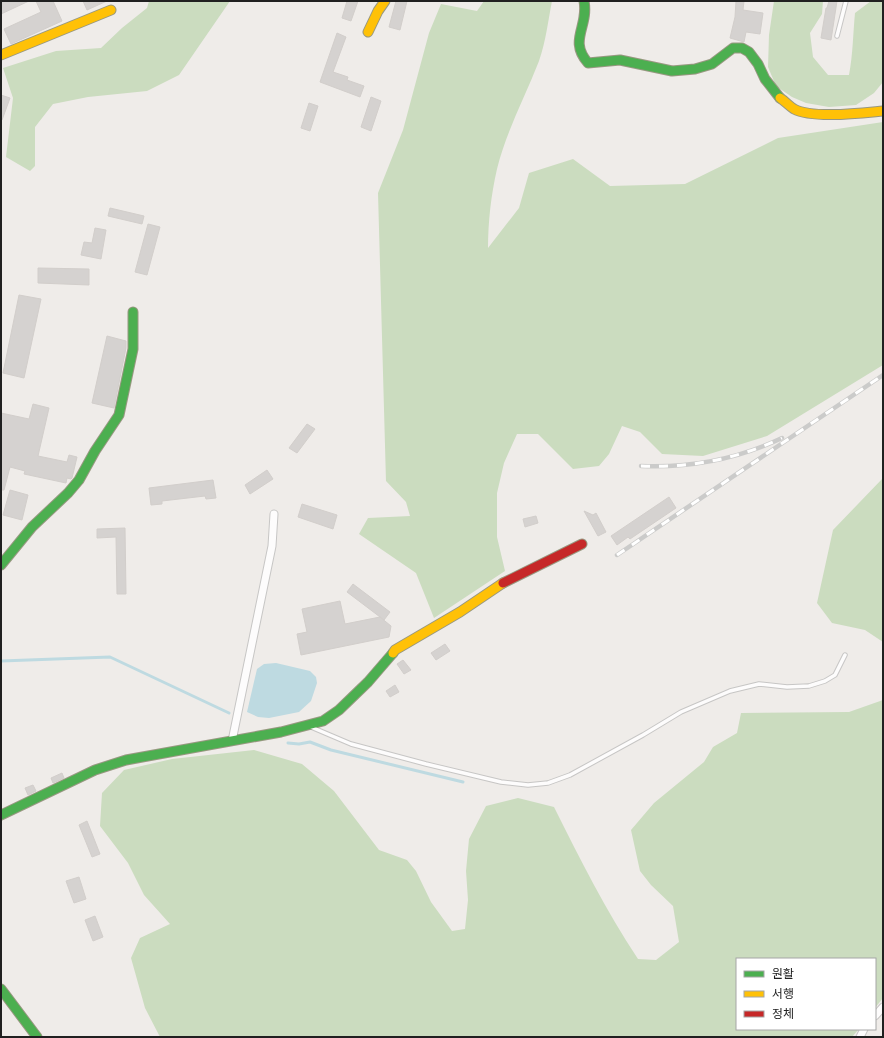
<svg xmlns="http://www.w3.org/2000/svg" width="884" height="1038" font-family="'PT Sans','Noto Sans KR',sans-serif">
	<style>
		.forest { fill: #cbdcbf }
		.water { fill: #bedae1 }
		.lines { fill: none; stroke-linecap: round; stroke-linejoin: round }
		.stream { stroke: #bedae1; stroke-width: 3 }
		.building { fill: #d5d2d0; stroke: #d2cecb }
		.lane-casing { stroke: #c7c6c5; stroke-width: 5.5 }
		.street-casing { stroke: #c7c6c5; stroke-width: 9 }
		.fast-casing { stroke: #989881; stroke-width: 11 }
		.slow-casing { stroke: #989881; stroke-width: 11 }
		.jam-casing { stroke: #989881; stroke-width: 11 }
		.lane { stroke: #fdfcfc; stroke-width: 3.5 }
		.street { stroke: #fdfcfc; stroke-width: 7 }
		.fast { stroke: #4caf50; stroke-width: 9 }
		.slow { stroke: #ffc107; stroke-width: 9 }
		.jam { stroke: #c62828; stroke-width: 9 }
		.rail-casing { stroke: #cbcbca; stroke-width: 4.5 }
		.rail { stroke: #fff; stroke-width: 3; stroke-dasharray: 9; stroke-linecap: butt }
	</style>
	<rect width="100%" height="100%" fill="#efece9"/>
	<g class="forest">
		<polygon points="149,1 230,1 179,75 147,91 88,97 53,104 35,127 35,166 30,171 6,157 13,98 3,68 56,51 101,48 122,28 147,8"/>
		<path d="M484,1H552C548,21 546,41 539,61C525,97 506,132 497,169C491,195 488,222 488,248L519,208L529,173L573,159L610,186L685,184L778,138L883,122V365L767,436L703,456L662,454L640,432L622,426L609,454L599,466L573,469L538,434H517L504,463L497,493V537L505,571L434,618L416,573L359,534L368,518L410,516L406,502L386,481L378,193L403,130L429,33L441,4L477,11Z"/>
		<path d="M774,1H823L822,14L810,33L813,57L828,75H849C853,54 853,34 855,13L871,1H883V82L874,93L856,105L829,107L806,103L792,97L776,86L768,67L769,35Z"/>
		<polygon points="883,478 883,642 865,630 832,623 817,603 833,530"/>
		<path d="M883,700V998L875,1008V959H737V1029H859L852,1037H160L145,1008L131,958L140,938L170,924L144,895L128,863L100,826L102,793L124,770L172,759L254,750L302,764L334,791L379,850L407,860L416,871L431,902L452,931L465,929L468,900L466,871L469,839L486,806L518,798L554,807C580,859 606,911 638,959L656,960L679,942L673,906L651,885L640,871L631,830L654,803L704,762L713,747L737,733L741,713L849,712Z"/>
	</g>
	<polygon class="water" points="276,663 310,671 316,677 317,683 311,701 299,712 269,718 258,717 247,712 257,669 264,664"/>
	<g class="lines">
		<g class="stream">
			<polyline points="1,661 110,657 229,713"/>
			<polyline points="288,743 299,744 310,742 331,750 463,782"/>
		</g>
	</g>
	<g class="building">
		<polygon points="1,1 29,1 1,14"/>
		<polygon points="36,1 53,1 62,21 11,44 4,29 41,12"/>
		<polygon points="83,1 107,1 87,10"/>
		<polygon points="347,1 358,1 351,21 342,18"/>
		<polygon points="396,1 407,1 400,30 389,27"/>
		<polygon points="736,1 744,1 743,10 763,13 760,34 746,32 744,42 730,38 735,17"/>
		<polygon points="829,1 837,1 831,40 821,38 826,8 827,8"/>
		<polygon points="337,33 346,37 333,72 348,77 347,80 364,86 360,97 320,82"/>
		<polygon points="1,95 10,98 2,120 1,120"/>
		<polygon points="371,97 381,101 371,131 361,127"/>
		<polygon points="309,103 318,106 310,131 301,128"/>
		<polygon points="110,208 144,216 142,224 108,216"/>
		<polygon points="148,224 160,227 147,275 135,272"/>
		<polygon points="95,228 106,230 101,259 81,255 84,242 92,243"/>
		<polygon points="38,268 89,269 89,285 38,283"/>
		<polygon points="19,295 41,299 24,378 3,373"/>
		<polygon points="107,336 126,341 126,348 114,408 92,403"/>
		<polygon points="33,404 49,408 38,456 67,462 69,455 77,457 72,478 71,479 67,478 66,483 24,474 25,471 10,467 4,490 1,490 1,413 29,419"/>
		<polygon points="307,424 315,429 297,453 289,448"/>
		<polygon points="267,470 273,479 250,494 245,485"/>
		<polygon points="213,480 216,498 206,499 205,496 162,501 162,504 151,505 149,488"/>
		<polygon points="10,490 28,495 22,520 3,515"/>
		<polygon points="669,497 676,508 630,539 628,537 617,545 611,536"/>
		<polygon points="302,504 337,515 333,529 298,517"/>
		<polygon points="584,511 593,515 596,513 606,532 598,536"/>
		<polygon points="536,516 538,523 525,527 523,519"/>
		<polygon points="125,528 126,594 117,594 116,537 97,538 97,529"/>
		<polygon points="353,584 390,612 384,620 347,592"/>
		<polygon points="340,601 345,624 380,617 391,626 389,637 301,655 297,634 307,632 302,609"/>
		<polygon points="445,644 450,651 436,660 431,653"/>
		<polygon points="403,660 411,670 404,674 397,664"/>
		<polygon points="395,685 399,692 390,697 386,691"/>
		<polygon points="62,773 64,778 53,783 51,778"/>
		<polygon points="33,785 36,791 28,795 25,788"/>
		<polygon points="87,821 100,854 92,857 79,825"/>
		<polygon points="79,877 86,899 74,903 66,881"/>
		<polygon points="95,916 103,937 93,941 85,920"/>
	</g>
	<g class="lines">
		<g class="lane-casing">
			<g id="lane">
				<polyline points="837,36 846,1"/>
				<polyline points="311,727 351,744 426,764 501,782 528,785 548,783 570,775 643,735 681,712 730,691 759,684 787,687 809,686 825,681 835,675 845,655"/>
			</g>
		</g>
		<g class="street-casing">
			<g id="street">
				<polyline points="232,741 272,546 274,514"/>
				<polyline points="875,1016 883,1007"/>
				<polyline points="860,1037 864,1029"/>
			</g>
		</g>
		<g class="fast-casing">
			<g id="fast">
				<path d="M584,1C589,27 568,40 588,63L620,60L672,71L695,69L712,64L733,48H742L749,52L758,64L765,79L780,98"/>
				<polyline points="1,565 32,527 68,493 79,480 95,451 119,415 133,349 133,312"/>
				<polyline points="1,815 95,770 126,760 281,732 323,721 339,710 368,682 393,653"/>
				<polyline points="1,989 37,1037"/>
			</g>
		</g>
		<g class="slow-casing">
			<g id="slow">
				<polyline points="368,32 378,11 385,1"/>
				<polyline points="1,55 111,10"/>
				<path d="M780,98C785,101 789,106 794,109C813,119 861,113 883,111"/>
				<polyline points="393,653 395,650 460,612 503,583"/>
			</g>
		</g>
		<g class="jam-casing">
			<polyline id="jam" points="503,583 582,544"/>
		</g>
		<use href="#lane" class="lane"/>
		<use href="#street" class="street"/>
		<use href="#fast" class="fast"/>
		<use href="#slow" class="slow"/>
		<use href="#jam" class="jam"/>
		<g class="rail-casing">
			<g id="rail">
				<path d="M641,466C690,468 738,459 782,438"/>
				<polyline points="617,555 883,375"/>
			</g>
		</g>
		<use href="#rail" class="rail"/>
	</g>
	<rect width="884" height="1038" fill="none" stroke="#202020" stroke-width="4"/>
	<rect x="736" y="958" width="140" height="72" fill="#ffffff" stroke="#a6a6a6"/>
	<rect x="744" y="971" width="20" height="6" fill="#4caf50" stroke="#a6a6a6"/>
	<text x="772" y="978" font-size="12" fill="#202020">원활</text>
	<rect x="744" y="991" width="20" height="6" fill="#ffc107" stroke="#a6a6a6"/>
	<text x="772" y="998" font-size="12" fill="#202020">서행</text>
	<rect x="744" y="1011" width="20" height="6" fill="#c62828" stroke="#a6a6a6"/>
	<text x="772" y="1018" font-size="12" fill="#202020">정체</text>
</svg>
